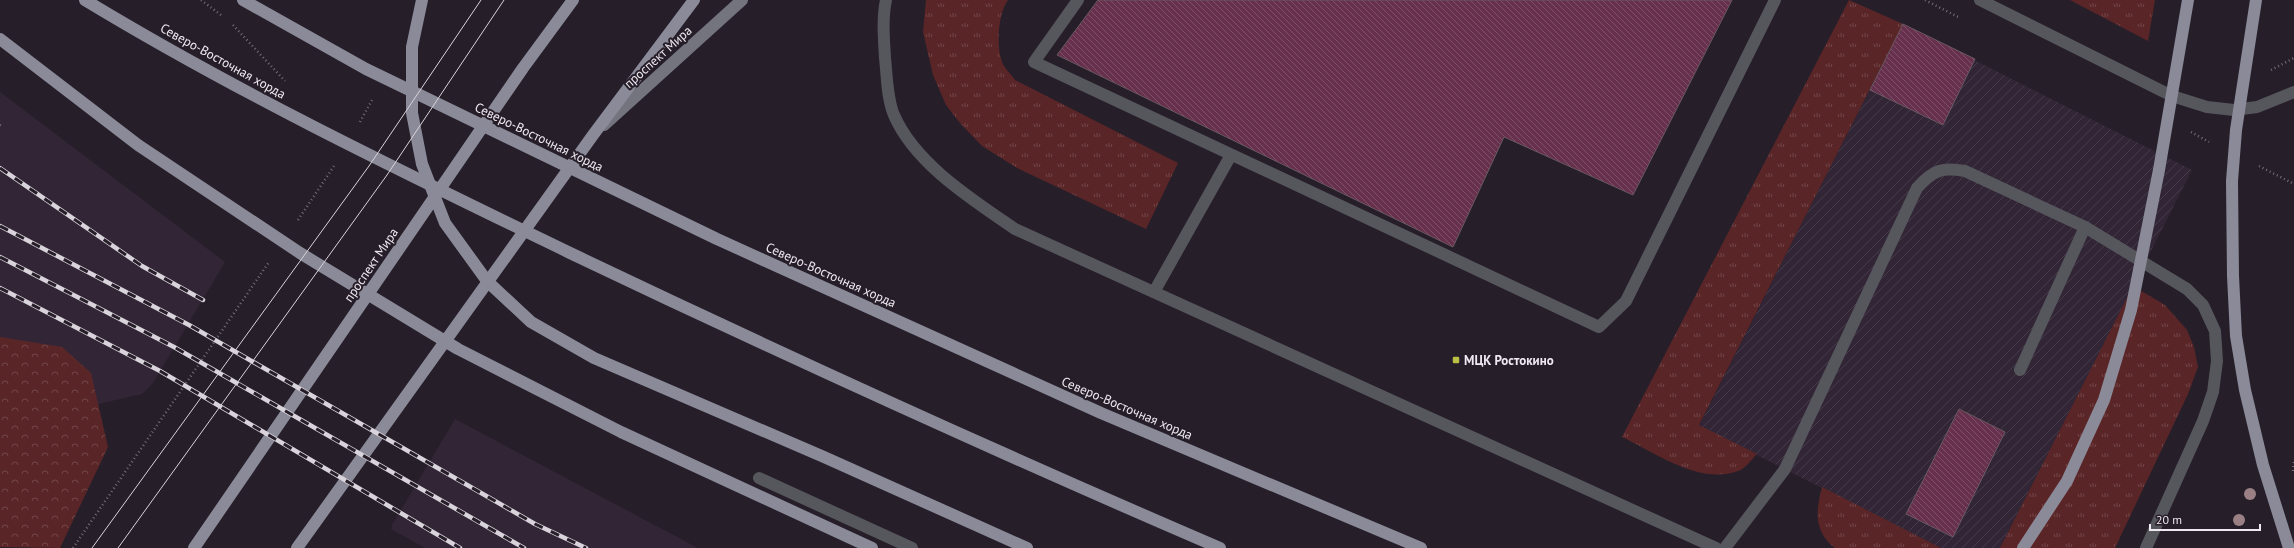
<svg xmlns="http://www.w3.org/2000/svg" width="2294" height="548" font-family="'PT Sans',sans-serif">
	<style>
		.built { fill: #322636 }
		.industrial { fill: url(#industrial-furrows) }
		.grass { fill: url(#grass-tufts) }
		.forest { fill: url(#forest-crowns) }
		.building { fill: url(#building-back-hatch); stroke: #68585f }
		.lines { fill: none; stroke-linecap: round; stroke-linejoin: round }
		.path { stroke: #756e78; stroke-width: 2.5; stroke-dasharray: 1 3; stroke-linecap: butt }
		.service { stroke: #56565d; stroke-width: 12 }
		.minor { stroke: #56565d; stroke-width: 12 }
		.secondary { stroke: #74747e; stroke-width: 12 }
		.primary { stroke: #8a8a98; stroke-width: 12 }
		.tram { stroke: #d9d3db; stroke-width: 1 }
		.rail-casing { stroke: #d9d3db; stroke-width: 4.5 }
		.rail { stroke: #261e29; stroke-width: 3; stroke-dasharray: 9; stroke-linecap: butt }
		.tree { fill: #9a8085 }
		.poi-dot { fill: #bac045; stroke: #261e29; stroke-width: 1.5 }
		.labels { text-anchor: middle; dominant-baseline: central; stroke-width: 4; stroke-linejoin: round; paint-order: stroke }
		.street-label { font-size: 13px; fill: #efe9f1; stroke: #261e29 }
		.poi-label { font-size: 13px; font-weight: bold; fill: #efe9f1; stroke: #261e29; text-anchor: start }
	</style>
	<defs>
		<pattern id="industrial-furrows" width="10" height="10" patternUnits="userSpaceOnUse"><rect width="10" height="10" fill="#322636"/><path d="M-1 1l2-2M0 10L10 0M9 11l2-2" fill="none" stroke="#463b4a"/></pattern>
		<pattern id="grass-tufts" width="24" height="20" patternUnits="userSpaceOnUse"><rect width="24" height="20" fill="#5a2527"/><path d="M3 7l-1-3M5 7V3M7 7l1-3M15 17l-1-3M17 17v-4M19 17l1-3" fill="none" stroke="#724547"/></pattern>
		<pattern id="forest-crowns" width="20" height="18" patternUnits="userSpaceOnUse"><rect width="20" height="18" fill="#5a2527"/><path d="M2 6a3 3 0 1 1 6 0M12 15a3 3 0 1 1 6 0" fill="none" stroke="#724547"/></pattern>
		<pattern id="building-back-hatch" width="6" height="6" patternUnits="userSpaceOnUse"><rect width="6" height="6" fill="#67314e"/><path d="M-1 5l2 2M0 0l6 6M5-1l2 2" fill="none" stroke="#7d4f68"/></pattern>
	</defs>
	<rect width="100%" height="100%" fill="#261e29"/>
	<g class="built">
		<polygon points="0,92 225,262 153,383 142,394 77,409 0,368"/>
		<polygon points="455,419 698,548 425,548 391,529 392,525"/>
	</g>
	<polygon class="industrial" points="1903,24 2192,170 2000,548 1941,548 1699,426"/>
	<g class="grass">
		<path d="M926,0H1008C998,13 996,46 1002,62C1004,68 1011,74 1015,80L1178,163L1146,229L1019,169L982,146L960,123L946,105L933,75L923,32Z"/>
		<path d="M1849,0L1903,24L1699,425L1757,454C1752,459 1745,469 1738,471C1699,485 1656,453 1622,437Z"/>
		<polygon points="2070,0 2155,0 2148,41"/>
		<polygon points="2133,286 2165,305 2187,330 2194,347 2198,367 2188,394 2115,548 2000,548"/>
		<path d="M1822,487L1941,548H1835C1813,531 1816,510 1822,487Z"/>
	</g>
	<polygon class="forest" points="0,337 62,347 91,373 108,447 60,548 0,547"/>
	<g class="building">
		<polygon points="1098,0 1732,0 1633,195 1504,137 1453,247 1057,55"/>
		<polygon points="1903,24 1975,59 1943,125 1870,90"/>
		<polygon points="1959,409 2005,432 1953,537 1906,514"/>
	</g>
	<g class="lines">
		<g class="path">
			<polyline points="201,0 221,15"/>
			<polyline points="1925,0 1960,18"/>
			<polyline points="233,25 285,81"/>
			<polyline points="2271,70 2294,58"/>
			<polyline points="360,122 372,100"/>
			<polyline points="0,125 2,126"/>
			<polyline points="2191,132 2209,142"/>
			<polyline points="2259,166 2294,184"/>
			<polyline points="298,220 334,166"/>
			<polyline points="2293,471 2294,461"/>
			<polyline points="73,548 269,262"/>
		</g>
		<g class="service">
			<polyline points="1078,0 1034,62 1599,327 1626,301 1775,0"/>
			<polyline points="1980,0 2172,96 2207,107 2234,110 2257,107 2294,92"/>
			<polyline points="2085,227 2187,289 2203,305 2215,331 2217,361 2213,392 2203,421 2146,548"/>
			<polyline points="1154,292 1231,155"/>
			<polyline points="759,478 912,548"/>
			<path d="M1725,548L1785,469L1917,188C1933,170 1942,167 1965,171L2085,227L2020,370"/>
		</g>
		<path class="minor" d="M886,0C882,19 884,39 885,58C887,76 887,99 894,115C915,164 973,200 1015,229L1716,548"/>
		<polyline class="secondary" points="604,125 742,0"/>
		<g class="primary">
			<path d="M85,0C240,94 405,173 568,252C784,355 1001,454 1220,548"/>
			<polyline points="243,0 366,69 717,239 1101,413 1421,548"/>
			<polyline points="422,0 412,47 412,113 422,164 445,223 487,281 531,322 594,358 824,457 1027,548"/>
			<polyline points="2256,0 2236,130 2232,181 2233,276 2236,336 2245,390 2263,465 2289,548"/>
			<polyline points="0,39 138,145 300,253 458,349 621,432 872,548"/>
			<polyline points="194,548 523,68 573,0"/>
			<polyline points="297,548 593,135 694,0"/>
			<polyline points="2023,548 2067,481 2104,400 2131,310 2159,170 2188,0"/>
		</g>
		<g class="tram">
			<polyline points="92,548 369,166 481,0"/>
			<polyline points="118,548 387,175 504,0"/>
		</g>
		<g class="rail-casing">
			<g id="rail">
				<polyline points="0,168 142,266 203,300"/>
				<polyline points="0,226 189,325 535,524 586,548"/>
				<polyline points="0,257 174,347 524,548"/>
				<polyline points="0,288 160,371 460,548"/>
			</g>
		</g>
		<use href="#rail" class="rail"/>
	</g>
	<g class="tree">
		<circle cx="2250" cy="494" r="6"/>
		<circle cx="2239" cy="520" r="6"/>
	</g>
	<rect class="poi-dot" x="1452" y="356" width="8" height="8" rx="2"/>
	<g class="labels">
		<g class="street-label">
			<text transform="translate(658 57) rotate(-42)">проспект Мира</text>
			<text transform="translate(223 61) rotate(29)">Северо-Восточная хорда</text>
			<text transform="translate(539 137) rotate(26)">Северо-Восточная хорда</text>
			<text transform="translate(371 265) rotate(-56)">проспект Мира</text>
			<text transform="translate(831 275) rotate(24)">Северо-Восточная хорда</text>
			<text transform="translate(1127 408) rotate(23)">Северо-Восточная хорда</text>
		</g>
		<g class="poi-label">
			<text x="1464" y="360">МЦК Ростокино</text>
		</g>
	</g>
	<path d="M2150 524v6h110v-6" fill="none" stroke="#efe9f1" stroke-width="2"/>
	<text x="2156" y="524" font-size="12" fill="#efe9f1" stroke="#261e29" stroke-width="3" paint-order="stroke">20 m</text>
</svg>
